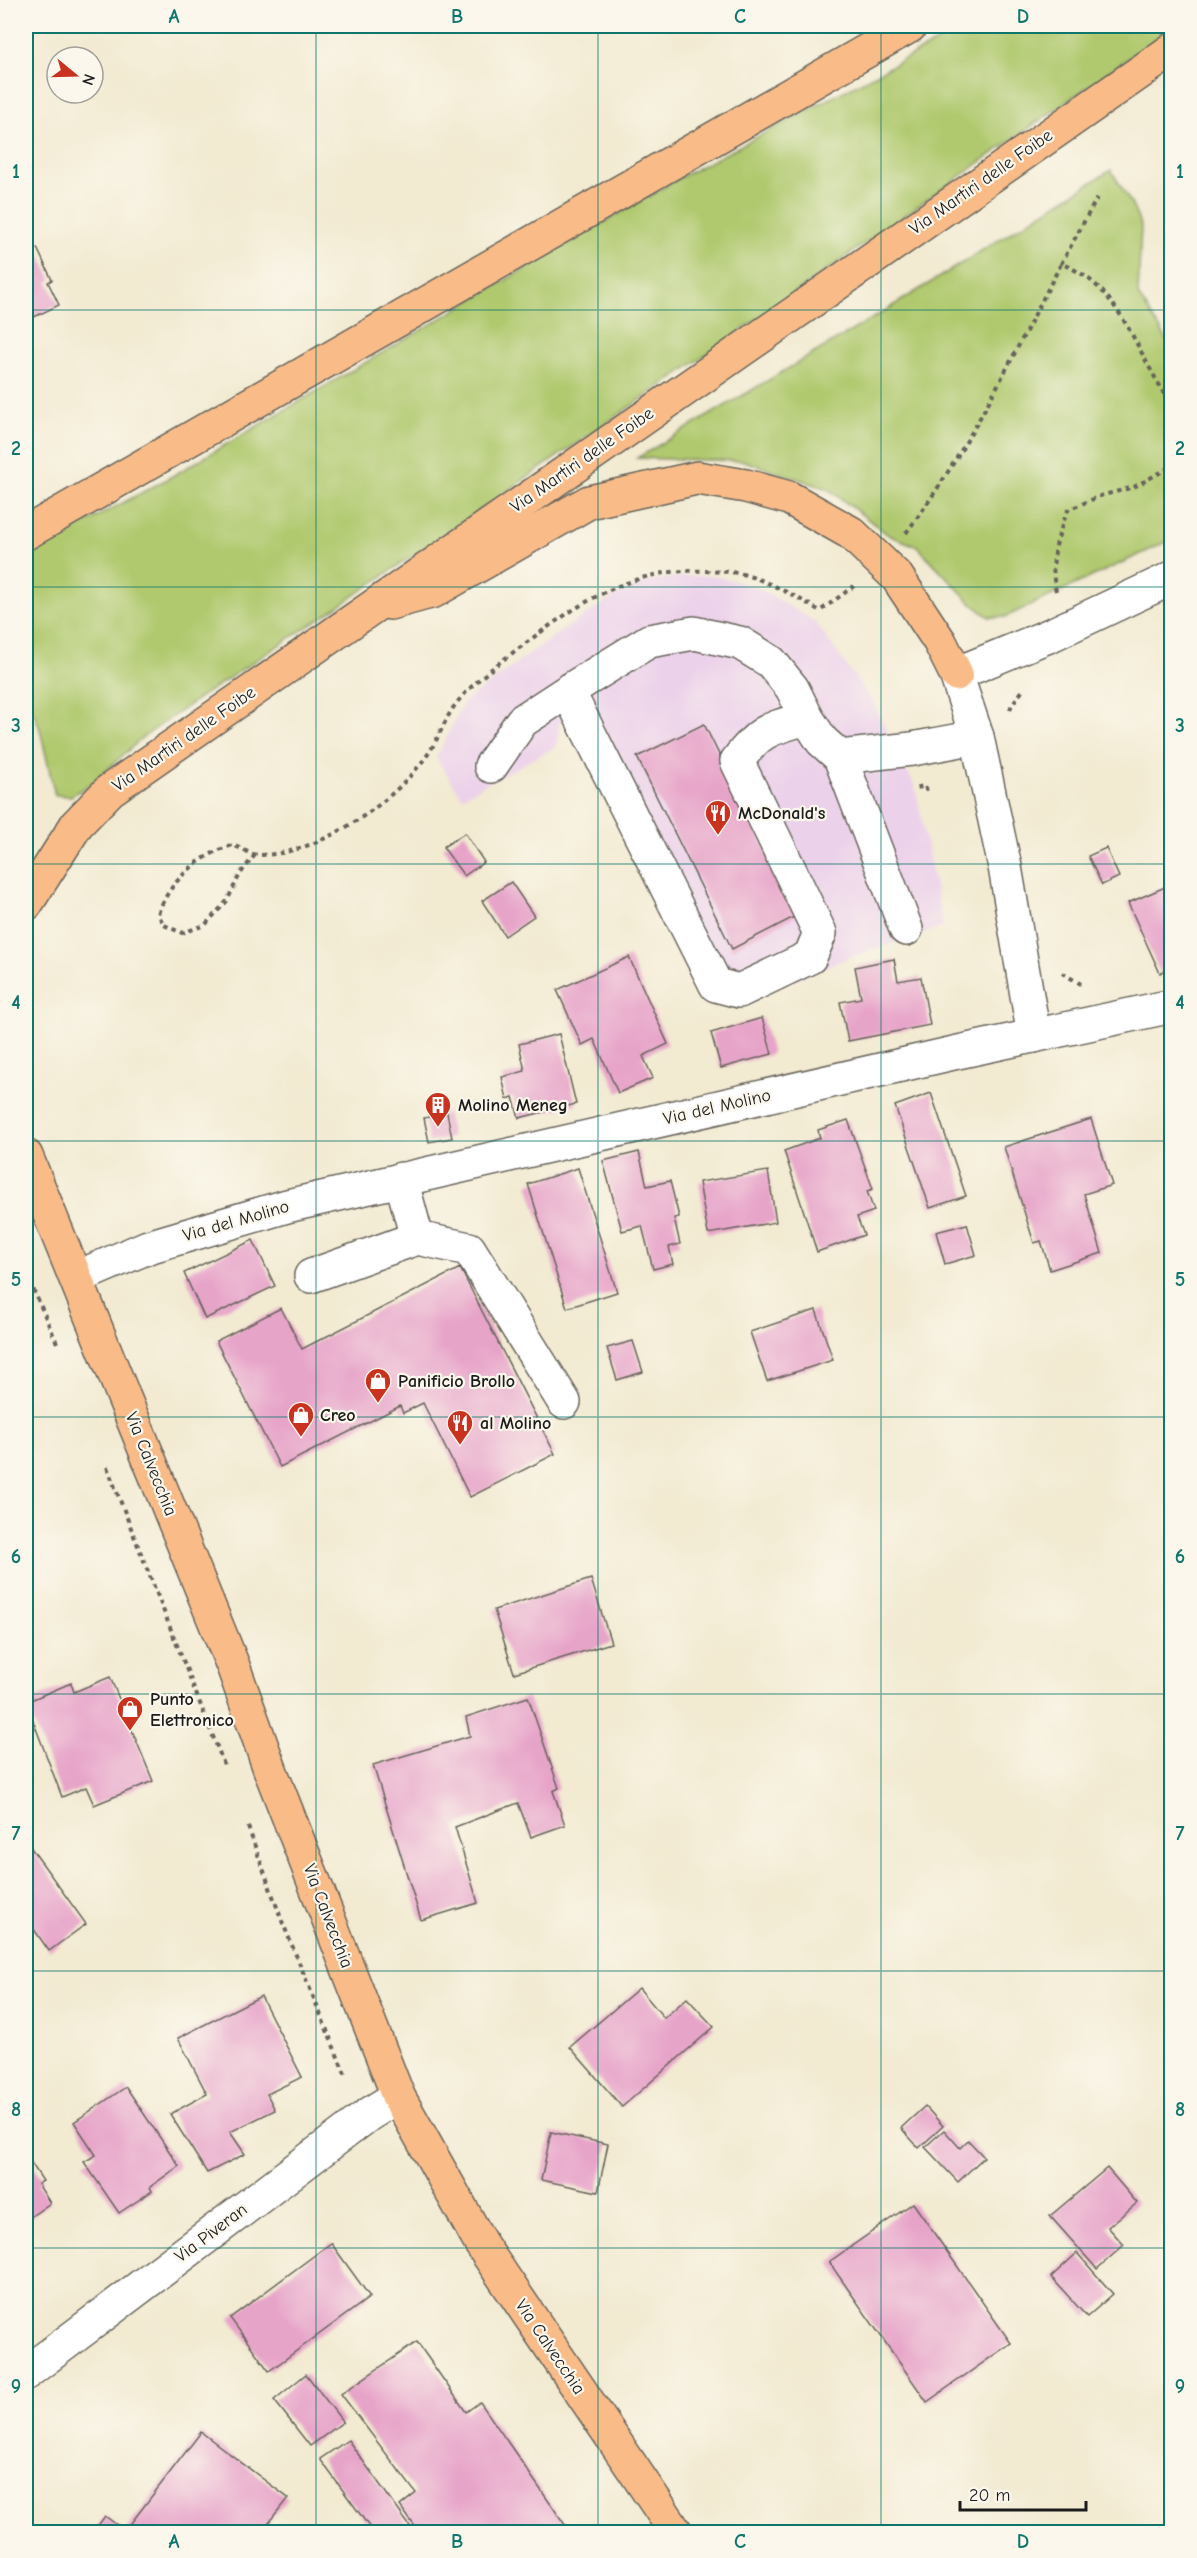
<svg xmlns="http://www.w3.org/2000/svg" width="1197" height="2558" font-family="'Comic Neue',sans-serif">
	<style>
		.built { fill: #ecd1ea }
		.green { fill: #b0c96e; stroke: #667245; stroke-width: 1.5 }
		.building { fill: #e7a4c9 }
		.lines { fill: none; stroke-linecap: round; stroke-linejoin: round }
		.minor-casing { stroke: #67645b; stroke-width: 36 }
		.major-casing { stroke: #67645b; stroke-width: 36 }
		.highway-casing { stroke: #67645b; stroke-width: 36 }
		.path { stroke: #67645b; stroke-width: 4; stroke-dasharray: 4.5 4.5; stroke-linecap: butt }
		.minor { stroke: #fff; stroke-width: 33 }
		.major { stroke: #f9bc89; stroke-width: 33 }
		.highway { stroke: #f9bc89; stroke-width: 33 }
		.grid { fill: none; stroke: #0f766e; stroke-width: 1.5; stroke-opacity: 0.55 }
		.labels { text-anchor: middle; dominant-baseline: central; stroke-width: 4.5; stroke-linejoin: round; paint-order: stroke }
		.street-label { font-size: 18px; fill: #1c1c1c; stroke: #fbf7ec }
		.poi-label { font-size: 18px; font-weight: bold; fill: #1c1c1c; stroke: #fbf7ec; text-anchor: start }
		.neatline { fill: none; stroke: #0f766e; stroke-width: 2 }
		.grid-label { font-size: 20px; text-anchor: middle; font-weight: bold; fill: #0f766e }
	</style>
	<rect width="100%" height="100%" fill="#fbf7ec"/>
	<filter id="ink" filterUnits="userSpaceOnUse"><feTurbulence type="fractalNoise" baseFrequency=".0167" numOctaves="2"/><feDisplacementMap in="SourceGraphic" scale="12" xChannelSelector="R" yChannelSelector="G"/><feConvolveMatrix kernelMatrix="1 2 1 2 8 2 1 2 1" color-interpolation-filters="sRGB"/></filter>
	<filter id="wash" filterUnits="userSpaceOnUse"><feTurbulence type="fractalNoise" baseFrequency=".008" numOctaves="4" result="noise"/><feDisplacementMap in="SourceGraphic" scale="24" xChannelSelector="R" yChannelSelector="G"/><feGaussianBlur stdDeviation="1.35" result="paint"/><feColorMatrix in="noise" values="0 0 0 0 0 0 0 0 0 0 0 0 0 0 0 0 0 1.4 0 .05"/><feComposite in="paint" operator="in"/></filter>
	<g filter="url(#wash)">
		<rect width="100%" height="100%" fill="#f2ead1"/>
		<polygon class="built" points="683,576 715,576 756,587 814,621 872,701 915,786 943,927 852,956 738,1003 725,1005 712,1000 566,719 559,725 557,746 462,797 436,758 464,702 554,636 614,596 647,582"/>
		<g class="green">
			<polygon points="967,26 1171,26 1171,28 716,348 342,604 206,693 142,738 92,783 71,796 55,795 40,729 26,693 26,555 169,478 683,176"/>
			<polygon points="1111,170 1131,203 1141,226 1138,295 1171,346 1171,540 1005,617 989,617 972,604 917,546 890,536 828,489 744,461 637,458 880,314"/>
		</g>
		<g id="blocks">
			<g class="building">
				<polygon points="37,248 52,280 48,282 59,305 32,318 26,306 26,254"/>
				<polygon points="704,724 798,915 732,949 637,757"/>
				<polygon points="465,833 484,862 464,876 443,847"/>
				<polygon points="1106,848 1119,877 1102,885 1088,856"/>
				<polygon points="511,882 534,916 505,936 482,901"/>
				<polygon points="1165,887 1172,900 1172,968 1160,973 1128,903"/>
				<polygon points="629,957 668,1044 643,1056 653,1078 618,1093 594,1039 582,1045 557,990"/>
				<polygon points="894,959 898,981 921,977 930,1025 848,1041 840,1002 861,998 855,967"/>
				<polygon points="762,1018 772,1054 721,1068 711,1033"/>
				<polygon points="559,1034 576,1104 519,1118 513,1097 507,1099 502,1077 525,1071 519,1044"/>
				<polygon points="931,1093 966,1196 930,1208 895,1106"/>
				<polygon points="447,1113 452,1138 429,1142 424,1118"/>
				<polygon points="1091,1119 1112,1185 1084,1194 1102,1253 1050,1270 1041,1241 1034,1243 1004,1147"/>
				<polygon points="848,1120 873,1189 867,1191 874,1211 857,1217 864,1235 817,1252 784,1151 820,1138 818,1130"/>
				<polygon points="639,1152 647,1186 670,1181 679,1217 674,1218 680,1244 669,1247 673,1264 653,1269 642,1226 622,1231 603,1161"/>
				<polygon points="578,1168 617,1292 567,1308 528,1184"/>
				<polygon points="768,1171 776,1222 708,1234 699,1182"/>
				<polygon points="967,1224 976,1255 945,1264 936,1232"/>
				<polygon points="253,1240 275,1286 205,1319 184,1273"/>
				<polygon points="460,1268 555,1454 470,1497 423,1403 403,1413 400,1406 280,1467 216,1341 281,1308 302,1349"/>
				<polygon points="816,1310 833,1360 767,1381 750,1332"/>
				<polygon points="633,1341 643,1372 617,1380 607,1348"/>
				<polygon points="591,1579 611,1643 514,1673 494,1610"/>
				<polygon points="110,1677 153,1781 94,1805 86,1787 62,1797 26,1702 71,1683 74,1692"/>
				<polygon points="528,1697 559,1788 553,1791 565,1825 531,1837 518,1803 455,1827 478,1903 421,1920 373,1765 470,1736 466,1717"/>
				<polygon points="26,1841 86,1924 49,1951 26,1918"/>
				<polygon points="639,1988 664,2018 687,1998 714,2027 622,2107 570,2047"/>
				<polygon points="261,1996 302,2077 267,2094 275,2110 230,2132 245,2154 207,2173 170,2114 207,2094 178,2038"/>
				<polygon points="126,2087 179,2166 150,2187 152,2191 119,2213 84,2162 96,2155 74,2122"/>
				<polygon points="925,2106 943,2126 919,2148 901,2128"/>
				<polygon points="944,2130 960,2148 968,2140 984,2157 958,2182 925,2147"/>
				<polygon points="551,2132 608,2144 598,2192 541,2180"/>
				<polygon points="26,2155 43,2181 38,2184 50,2203 26,2220"/>
				<polygon points="1107,2168 1137,2203 1108,2227 1124,2245 1097,2269 1050,2216"/>
				<polygon points="913,2203 1011,2343 927,2402 829,2262"/>
				<polygon points="331,2243 370,2297 269,2371 230,2318"/>
				<polygon points="1077,2253 1113,2294 1087,2317 1051,2277"/>
				<polygon points="417,2342 466,2412 480,2402 570,2532 419,2532 400,2506 416,2493 341,2394"/>
				<polygon points="306,2374 343,2422 310,2446 274,2400"/>
				<polygon points="201,2432 288,2498 261,2532 93,2532 105,2516 125,2531"/>
				<polygon points="348,2440 414,2532 373,2532 320,2459"/>
			</g>
		</g>
	</g>
	<g filter="url(#ink)">
		<use href="#blocks" fill-opacity="0" stroke="#67645b" stroke-width="1.5"/>
		<g class="lines">
			<g class="minor-casing">
				<g id="minor">
					<path d="M568,691L716,985L739,991L810,957L820,933L737,761C761,729 769,729 807,718"/>
					<polyline points="840,757 906,929"/>
					<polyline points="491,766 522,721 568,691 649,641 694,633 740,643 771,662 792,688 807,718 822,741 840,757 912,749 977,737"/>
					<polyline points="1034,1036 1005,867 977,737 956,674 1053,634 1172,578"/>
					<polyline points="417,1238 469,1249 564,1402"/>
					<polyline points="311,1276 417,1238 401,1179"/>
					<polyline points="76,1278 148,1247 287,1206 958,1052 1172,1006"/>
					<polyline points="26,2373 368,2115 398,2096"/>
				</g>
			</g>
			<g class="major-casing">
				<polyline id="major" points="26,1156 233,1666 271,1772 398,2096 481,2244 676,2532"/>
			</g>
			<g class="highway-casing">
				<g id="highway">
					<polyline points="26,533 910,26"/>
					<polyline points="390,603 434,591 589,502 697,478 746,486 789,498 851,533 897,577 940,642 956,674"/>
					<polyline points="26,904 77,824 110,790 1172,50"/>
				</g>
			</g>
			<g class="path">
				<polyline points="1061,264 1097,198"/>
				<path d="M906,533C968,451 1013,355 1061,264C1122,285 1136,356 1172,404"/>
				<path d="M1056,591C1049,562 1057,537 1068,510L1100,496L1134,487L1172,466"/>
				<polyline points="1010,710 1012,704 1024,689"/>
				<polyline points="919,785 920,790 931,788"/>
				<path d="M255,855L240,874L227,901L205,925L182,933L164,925L158,914C169,881 200,855 233,845C240,848 250,854 258,855C318,856 395,802 428,754C440,737 446,714 460,699C477,679 501,661 522,646C579,603 632,567 706,571C717,572 728,571 738,573C767,580 795,596 820,611L854,586"/>
				<polyline points="1062,973 1081,984"/>
				<polyline points="26,1273 57,1343"/>
				<polyline points="107,1467 225,1767"/>
				<polyline points="248,1827 282,1921 345,2074"/>
			</g>
			<use href="#minor" class="minor"/>
			<use href="#major" class="major"/>
			<use href="#highway" class="highway"/>
		</g>
	</g>
	<path class="grid" d="M316,26V2532M598,26V2532M881,26V2532M26,310H1172M26,587H1172M26,864H1172M26,1141H1172M26,1417H1172M26,1694H1172M26,1971H1172M26,2248H1172"/>
	<defs>
		<g id="restaurant-pin" transform="scale(1.35)"><path d="M0 17L-7.5 6A9.5 9.5 0 1 1 7.5 6Z" fill="#c8321e" stroke="#fbf7ec"/><path d="M-5-6h1v4h1v-4h1v4h1v-4h1v5L-1.5 .5V6h-2V.5L-5-1ZM5-6V6H3V1.5H1.5Q1.5-4 5-6Z" fill="#fff"/></g>
		<g id="building-pin" transform="scale(1.35)"><path d="M0 17L-7.5 6A9.5 9.5 0 1 1 7.5 6Z" fill="#c8321e" stroke="#fbf7ec"/><path d="M-4-6H4V6H1V3H-1V6H-4ZM-2.5-4.3h1.7v1.8h-1.7ZM.8-4.3h1.7v1.8H.8ZM-2.5-1h1.7V.8h-1.7ZM.8-1h1.7V.8H.8Z" fill="#fff"/></g>
		<g id="shop-pin" transform="scale(1.35)"><path d="M0 17L-7.5 6A9.5 9.5 0 1 1 7.5 6Z" fill="#c8321e" stroke="#fbf7ec"/><path d="M-5-2.5h2.3a2.7 3.5 0 0 1 5.4 0H5L5.5 6h-11ZM-1.5-2.5h3a1.5 2.3 0 0 0-3 0Z" fill="#fff"/></g>
	</defs>
	<g fill-rule="evenodd">
		<use href="#restaurant-pin" x="718" y="813"/>
		<use href="#building-pin" x="438" y="1105"/>
		<use href="#shop-pin" x="378" y="1381"/>
		<use href="#shop-pin" x="301" y="1415"/>
		<use href="#restaurant-pin" x="460" y="1423"/>
		<use href="#shop-pin" x="130" y="1709"/>
	</g>
	<g class="labels">
		<g class="street-label">
			<text transform="translate(981 182) rotate(-35)">Via Martiri delle Foibe</text>
			<text transform="translate(582 460) rotate(-35)">Via Martiri delle Foibe</text>
			<text transform="translate(184 739) rotate(-35)">Via Martiri delle Foibe</text>
			<text transform="translate(717 1107) rotate(-13)">Via del Molino</text>
			<text transform="translate(236 1221) rotate(-16)">Via del Molino</text>
			<text transform="translate(151 1464) rotate(68)">Via Calvecchia</text>
			<text transform="translate(328 1916) rotate(69)">Via Calvecchia</text>
			<text transform="translate(211 2233) rotate(-37)">Via Piveran</text>
			<text transform="translate(550 2347) rotate(56)">Via Calvecchia</text>
		</g>
		<g class="poi-label">
			<text x="738" y="813">McDonald's</text>
			<text x="458" y="1105">Molino Meneg</text>
			<text x="398" y="1381">Panificio Brollo</text>
			<text x="320" y="1415">Creo</text>
			<text x="480" y="1423">al Molino</text>
			<text x="150" y="1699">Punto<tspan x="150" dy="21">Elettronico</tspan></text>
		</g>
	</g>
	<rect width="1197" height="2558" fill="none" stroke="#fbf7ec" stroke-width="66"/>
	<g transform="translate(75 75) rotate(109)"><circle r="28" fill="#fbf7ec" stroke="#a29f99" stroke-width="1.5"/>
	<path d="M0-4.5L10 22L0 15L-10 22Z" fill="#c8321e"/>
	<text y="-9" font-size="16" font-weight="bold" text-anchor="middle" fill="#1c1c1c">N</text>
	</g>
	<path d="M960 2501v9h126v-9" fill="none" stroke="#1c1c1c" stroke-width="3"/>
	<text x="969" y="2501" font-size="18" fill="#1c1c1c" stroke="#fbf7ec" stroke-width="4.5" paint-order="stroke">20 m</text>
	<rect x="33" y="33" width="1131" height="2492" class="neatline"/>
	<g class="grid-label">
		<text x="174" y="23">A</text>
		<text x="457" y="23">B</text>
		<text x="740" y="23">C</text>
		<text x="1023" y="23">D</text>
		<text x="16" y="178">1</text>
		<text x="1180" y="178">1</text>
		<text x="16" y="455">2</text>
		<text x="1180" y="455">2</text>
		<text x="16" y="732">3</text>
		<text x="1180" y="732">3</text>
		<text x="16" y="1009">4</text>
		<text x="1180" y="1009">4</text>
		<text x="16" y="1286">5</text>
		<text x="1180" y="1286">5</text>
		<text x="16" y="1563">6</text>
		<text x="1180" y="1563">6</text>
		<text x="16" y="1840">7</text>
		<text x="1180" y="1840">7</text>
		<text x="16" y="2116">8</text>
		<text x="1180" y="2116">8</text>
		<text x="16" y="2393">9</text>
		<text x="1180" y="2393">9</text>
		<text x="174" y="2548">A</text>
		<text x="457" y="2548">B</text>
		<text x="740" y="2548">C</text>
		<text x="1023" y="2548">D</text>
	</g>
</svg>
